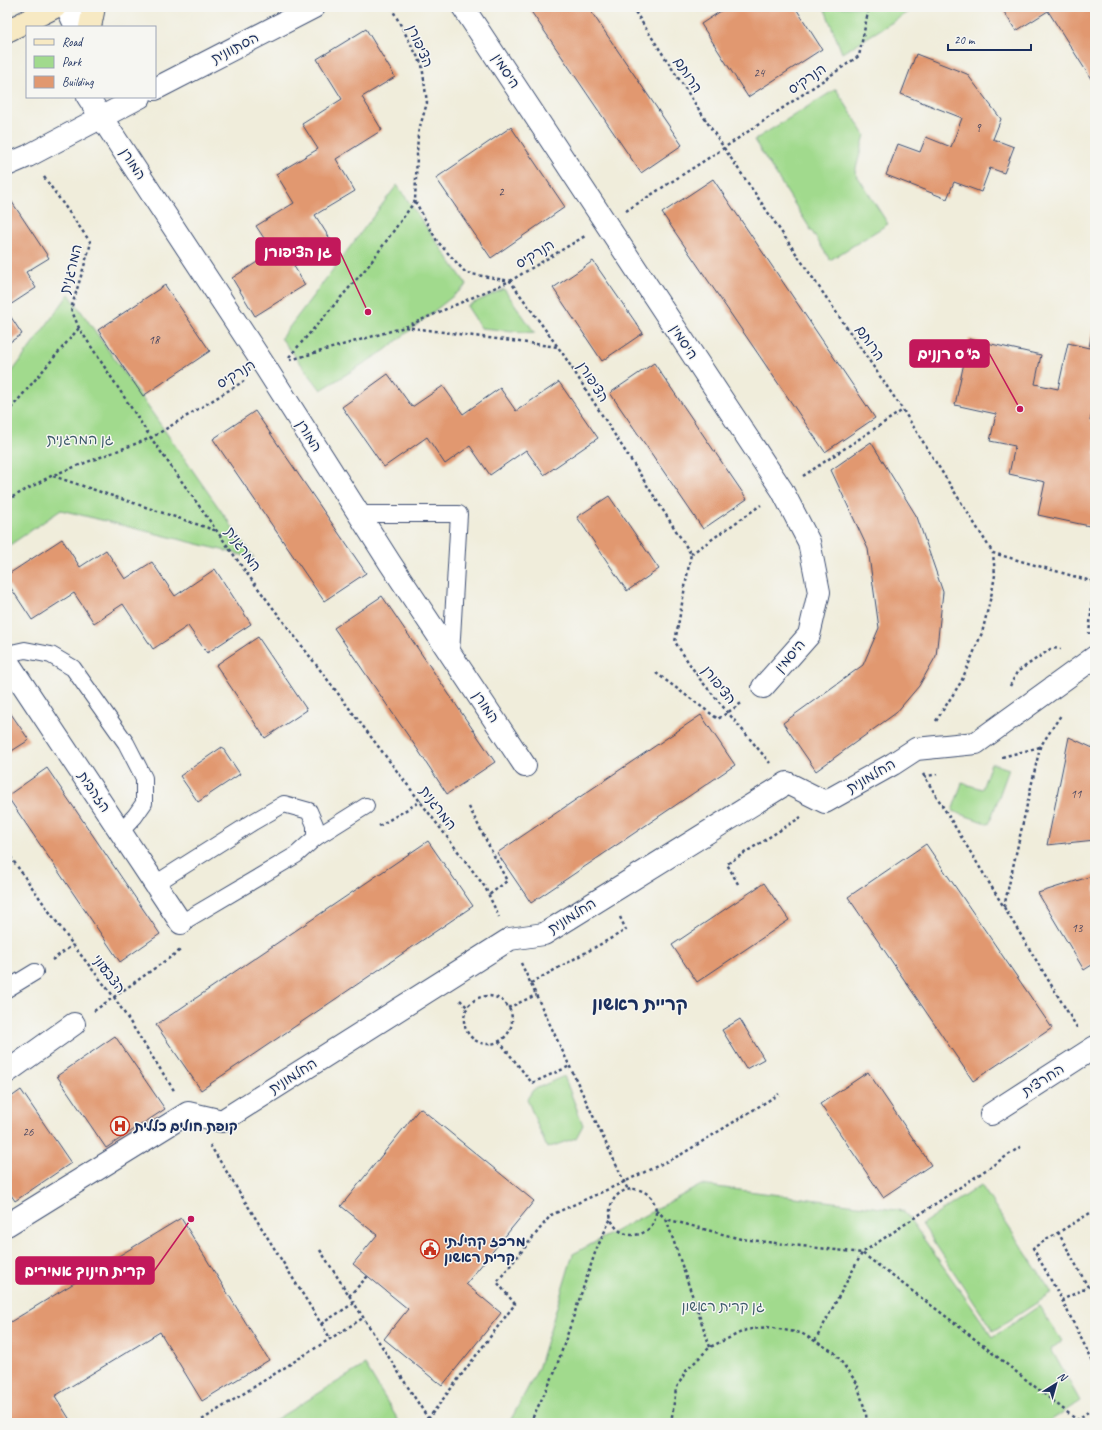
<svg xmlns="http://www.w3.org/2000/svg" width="1102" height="1430" font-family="Caveat,'Playpen Sans Hebrew',sans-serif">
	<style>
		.green { fill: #a1da8d; stroke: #5e8476 }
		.building { fill: #e1986f }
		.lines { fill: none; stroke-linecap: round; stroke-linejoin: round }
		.lane-casing { stroke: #3b4c71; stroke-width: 18 }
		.street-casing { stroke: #3b4c71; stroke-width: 24 }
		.secondary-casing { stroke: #3b4c71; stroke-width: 24 }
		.path { stroke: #3b4c71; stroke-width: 2.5; stroke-dasharray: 3 3; stroke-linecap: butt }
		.lane { stroke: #fff; stroke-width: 16 }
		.street { stroke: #fff; stroke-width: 22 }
		.secondary { stroke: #f7e9c3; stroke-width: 22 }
		.labels { text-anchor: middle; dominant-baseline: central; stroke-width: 3; stroke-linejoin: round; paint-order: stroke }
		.number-label { font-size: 12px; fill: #4c4962 }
		.street-label { font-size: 14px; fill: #1b2f5e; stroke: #f6f6f2 }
		.park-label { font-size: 14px; fill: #3c5a6a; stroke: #f6f6f2 }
		.poi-label { font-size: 14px; font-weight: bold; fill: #1b2f5e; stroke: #f6f6f2; text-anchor: start }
		.district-label { font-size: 18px; font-weight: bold; fill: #1b2f5e; stroke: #f6f6f2 }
		.leader { fill: none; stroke: #c2185b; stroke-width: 1.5 }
		.callout-dot { fill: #c2185b; stroke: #f6f6f2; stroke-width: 1.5 }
		.callout { fill: #c2185b; stroke: #c2185b; stroke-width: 1.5 }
		.callout-label { font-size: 15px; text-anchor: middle; font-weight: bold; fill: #fff }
	</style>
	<rect width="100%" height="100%" fill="#f6f6f2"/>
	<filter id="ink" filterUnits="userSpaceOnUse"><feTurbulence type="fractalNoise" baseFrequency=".025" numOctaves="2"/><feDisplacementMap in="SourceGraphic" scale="8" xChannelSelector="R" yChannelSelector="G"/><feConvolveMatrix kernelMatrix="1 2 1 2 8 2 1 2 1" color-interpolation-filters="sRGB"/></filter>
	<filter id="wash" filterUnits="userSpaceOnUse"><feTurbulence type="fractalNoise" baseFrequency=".012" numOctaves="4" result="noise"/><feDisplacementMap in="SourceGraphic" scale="16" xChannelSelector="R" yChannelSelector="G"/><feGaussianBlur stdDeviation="0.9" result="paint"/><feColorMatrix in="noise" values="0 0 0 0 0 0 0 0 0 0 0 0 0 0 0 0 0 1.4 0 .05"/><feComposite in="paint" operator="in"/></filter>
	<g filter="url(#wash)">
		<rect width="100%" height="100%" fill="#f0eddb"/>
		<g class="green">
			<polygon points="824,7 917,7 842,53"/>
			<polygon points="836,89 865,135 855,172 888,224 830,260 754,140"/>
			<polygon points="397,185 467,285 384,351 321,390 281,338"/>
			<polygon points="504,289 535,333 481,328 467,306"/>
			<polygon points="69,294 254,558 61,510 7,547 7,379"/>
			<polygon points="991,763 1009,769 989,824 952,811 962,783 982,789"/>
			<polygon points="564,1076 583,1125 576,1138 547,1148 527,1099 533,1090"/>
			<polygon points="701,1185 904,1211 993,1337 1039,1306 1062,1341 1051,1349 1080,1401 1047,1423 509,1423 538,1369 573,1254"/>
			<polygon points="981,1185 1052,1293 993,1331 922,1224"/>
			<polygon points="365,1365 400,1423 270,1423"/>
		</g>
		<g id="blocks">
			<g class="building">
				<polygon points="528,7 588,7 682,145 641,173"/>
				<polygon points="727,7 795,7 822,49 748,97 701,24"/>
				<polygon points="1001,7 1095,7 1095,85 1048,11 1016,31"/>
				<polygon points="366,29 395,77 362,97 382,130 336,159 355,191 315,215 332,242 294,266 305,285 255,316 232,278 273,252 256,226 294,203 276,174 318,149 302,124 342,99 317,59"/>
				<polygon points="916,54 967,74 1001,119 993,139 1014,147 1004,173 990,168 981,192 954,182 947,199 886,175 898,144 920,152 926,137 951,147 962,118 901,94"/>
				<polygon points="511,127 565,207 491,258 436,178"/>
				<polygon points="713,179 875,418 825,452 662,213"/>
				<polygon points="10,199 49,258 26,272 36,288 7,307 7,201"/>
				<polygon points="593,261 643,333 602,361 553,288"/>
				<polygon points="165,285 210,351 143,396 98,330"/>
				<polygon points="7,311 22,334 7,344"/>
				<polygon points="1094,322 1095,399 1090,421 1095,423 1095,521 1094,527 1038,515 1045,482 1009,474 1015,446 990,441 996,414 955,405 969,339 1041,355 1035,384 1058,389 1068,343 1089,348"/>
				<polygon points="654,363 747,499 703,529 610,393"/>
				<polygon points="388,374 412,407 443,386 463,414 500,388 516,411 559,382 598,438 544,475 526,450 490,475 470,446 445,464 427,437 384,467 342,407"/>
				<polygon points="255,411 366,573 324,601 213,439"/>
				<polygon points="871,442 917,517 943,592 936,656 919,686 896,713 816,771 783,723 863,665 879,628 868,549 831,470"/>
				<polygon points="609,496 659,569 627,591 577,517"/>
				<polygon points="62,539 80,567 106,550 125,579 152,562 175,596 215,569 251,624 207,653 188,626 153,649 123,604 94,623 74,593 32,620 7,582 7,575"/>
				<polygon points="382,596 495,762 447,794 418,750 334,628"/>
				<polygon points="258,637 307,710 265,738 216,665"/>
				<polygon points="7,708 29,740 7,754"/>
				<polygon points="701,715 735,765 531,903 497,853"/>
				<polygon points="1069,737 1095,749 1095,840 1047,845"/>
				<polygon points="222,747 240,774 198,802 180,776"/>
				<polygon points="47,768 160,934 120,962 7,796"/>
				<polygon points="428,841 473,906 201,1090 156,1025"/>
				<polygon points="926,844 1052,1028 973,1081 848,897"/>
				<polygon points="1095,875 1095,963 1084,970 1038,893"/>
				<polygon points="764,883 789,920 697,982 672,945"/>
				<polygon points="740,1019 764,1059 746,1069 722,1030"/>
				<polygon points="115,1036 165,1109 106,1148 57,1076"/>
				<polygon points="868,1072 931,1165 883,1197 820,1104"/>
				<polygon points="21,1090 71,1163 15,1201 7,1189 7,1100"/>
				<polygon points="420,1108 534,1201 466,1284 501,1313 442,1386 384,1339 408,1309 353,1264 377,1235 341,1206"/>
				<polygon points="181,1218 269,1360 202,1401 160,1332 55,1396 72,1423 7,1423 7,1324"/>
			</g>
		</g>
	</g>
	<g filter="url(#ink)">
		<use href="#blocks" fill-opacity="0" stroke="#3b4c71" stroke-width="1"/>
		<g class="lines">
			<g class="lane-casing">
				<g id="lane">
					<polyline points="359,514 459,514 451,655"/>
					<polyline points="7,654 25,650 51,655 73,668 126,743 144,778 144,803 135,816 120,832"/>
					<polyline points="315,838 366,806"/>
					<polyline points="155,884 253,822 284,804 309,811 315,825 315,838 296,855 181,923"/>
					<polyline points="7,989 35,972"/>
				</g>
			</g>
			<g class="street-casing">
				<g id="street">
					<polyline points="67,7 76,27"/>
					<polyline points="463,7 782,490 809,542 819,592 809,635 763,687"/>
					<polyline points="155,89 314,7"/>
					<polyline points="88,97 266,368 390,563 525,766"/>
					<polyline points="7,165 28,156 140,97"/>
					<polyline points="7,661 181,923"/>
					<polyline points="7,1072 74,1024"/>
					<polyline points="991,1114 1095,1047"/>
					<polyline points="7,1225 188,1113 222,1121 510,939 544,934 787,783 825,802 893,764 916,749 976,743 1095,657"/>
				</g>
			</g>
			<g class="secondary-casing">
				<g id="secondary">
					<polyline points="90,27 94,7"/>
					<polyline points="7,31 55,7"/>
				</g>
			</g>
			<g class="path">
				<polyline points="391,7 422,65 427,103 418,133 415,201 437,241 466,273 510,281 563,354 691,554 675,642 699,678 770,763"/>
				<polyline points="632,7 724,148 903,410 993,553 1094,582 1089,634"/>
				<polyline points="44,177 91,243 71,309 79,328 151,438 248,575 485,887 499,917"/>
				<polyline points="626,211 724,148 859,56 869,7"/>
				<polyline points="405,327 558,347"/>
				<polyline points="289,357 369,265 415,201"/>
				<polyline points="290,360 405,327 510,281 585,236"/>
				<polyline points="7,413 79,328"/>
				<polyline points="53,476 217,531"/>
				<polyline points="803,476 903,410"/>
				<polyline points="7,500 53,475 151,438 244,381"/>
				<polyline points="691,554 761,505"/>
				<polyline points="1095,572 1095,582"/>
				<polyline points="656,673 718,719 743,702"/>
				<polyline points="1010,686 1017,672 1052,648 1061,649"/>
				<polyline points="936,721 961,682 982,633 992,592 995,575 993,553"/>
				<polyline points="1002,757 1040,747"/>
				<polyline points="923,774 1078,1029"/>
				<polyline points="924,777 937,774"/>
				<polyline points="469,807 507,881 489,895"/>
				<polyline points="379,826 421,801"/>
				<polyline points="7,852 73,945 114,997 175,1092"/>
				<polyline points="738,884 727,864 801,817"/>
				<polyline points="1004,907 1040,747 1061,715"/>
				<polyline points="52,960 73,945"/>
				<polyline points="521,963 628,1190"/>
				<polyline points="531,983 626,930 620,917"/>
				<circle cx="488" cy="1020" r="24"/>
				<polyline points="460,1000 468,1008"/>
				<polyline points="508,1008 536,995"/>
				<polyline points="94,1011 182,949"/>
				<polyline points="499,1041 532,1083 570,1066"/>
				<polyline points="210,1145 330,1338"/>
				<circle cx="633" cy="1212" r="23"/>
				<polyline points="656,1210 666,1219"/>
				<polyline points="1095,1210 1033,1248 1062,1300 1095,1366"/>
				<polyline points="1058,1232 1088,1287 1062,1300"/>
				<polyline points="320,1250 431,1423"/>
				<polyline points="349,1296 368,1276"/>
				<polyline points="321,1324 354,1303"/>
				<polyline points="815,1341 862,1253 1023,1145"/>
				<polyline points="710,1347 666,1219 741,1239 862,1253 952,1321 1077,1420 1095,1407"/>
				<polyline points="428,1419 515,1304 497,1282 551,1215 624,1182 682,1154 779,1094"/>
				<polyline points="197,1423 363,1318"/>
				<polyline points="530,1423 554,1374 596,1250 611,1218"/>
				<polyline points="671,1423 676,1389 686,1371 710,1347 746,1330 767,1327 801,1333 834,1352 857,1383 866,1414 867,1423"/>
				<polyline points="1072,1423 1077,1420"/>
			</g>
			<use href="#lane" class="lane"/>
			<use href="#street" class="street"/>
			<use href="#secondary" class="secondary"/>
		</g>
	</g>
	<defs>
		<g id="hospital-ring" transform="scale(1)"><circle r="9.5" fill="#f6f6f2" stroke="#c8321e" stroke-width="1.5"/><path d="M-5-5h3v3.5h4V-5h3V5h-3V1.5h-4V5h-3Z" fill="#c8321e"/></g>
		<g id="civic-ring" transform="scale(1)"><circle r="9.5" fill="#f6f6f2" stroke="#c8321e" stroke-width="1.5"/><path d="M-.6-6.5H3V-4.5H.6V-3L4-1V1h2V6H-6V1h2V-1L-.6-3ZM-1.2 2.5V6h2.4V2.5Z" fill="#c8321e"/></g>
	</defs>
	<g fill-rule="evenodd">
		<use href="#hospital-ring" x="120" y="1126"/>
		<use href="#civic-ring" x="430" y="1249"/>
	</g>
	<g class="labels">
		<g class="number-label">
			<text x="759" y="73">24</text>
			<text x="978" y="128">9</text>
			<text x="501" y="192">2</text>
			<text x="154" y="340">18</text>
			<text x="1076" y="794">11</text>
			<text x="1077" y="928">13</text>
			<text x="28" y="1132">26</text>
		</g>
		<g class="street-label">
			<text transform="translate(420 46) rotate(66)">הציפורן</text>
			<text transform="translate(235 48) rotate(-27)">הסתוונית</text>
			<text transform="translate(506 71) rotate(57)">היסמין</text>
			<text transform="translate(688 75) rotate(57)">הרותם</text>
			<text transform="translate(807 79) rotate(-34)">הנרקיס</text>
			<text transform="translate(133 164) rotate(57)">המורן</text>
			<text transform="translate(535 254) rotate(-31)">הנרקיס</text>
			<text transform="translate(71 269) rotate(-75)">המרגנית</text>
			<text transform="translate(684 342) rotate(57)">היסמין</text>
			<text transform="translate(870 343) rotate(56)">הרותם</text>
			<text transform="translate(236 374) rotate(-31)">הנרקיס</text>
			<text transform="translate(593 382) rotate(57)">הציפורן</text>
			<text transform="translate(309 436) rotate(58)">המורן</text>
			<text transform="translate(243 549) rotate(54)">המרגנית</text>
			<text transform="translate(790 656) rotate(-49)">היסמין</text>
			<text transform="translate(719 685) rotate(51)">הציפורן</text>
			<text transform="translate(486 707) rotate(56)">המורן</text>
			<text transform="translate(871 776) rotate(-30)">החלמונית</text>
			<text transform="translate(94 792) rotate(56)">הזהבית</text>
			<text transform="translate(438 808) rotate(53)">המרגנית</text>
			<text transform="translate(572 916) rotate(-32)">החלמונית</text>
			<text transform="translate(109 974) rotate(53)">הצבעוני</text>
			<text transform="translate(293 1076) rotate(-32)">החלמונית</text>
			<text transform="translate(1043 1080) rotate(-33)">החרצית</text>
		</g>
		<g class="park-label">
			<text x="80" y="439">גן המרגנית</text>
			<text x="723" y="1306">גן קרית ראשון</text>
		</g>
		<g class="poi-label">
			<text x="134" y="1126">קופת חולים כללית</text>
			<text x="444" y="1241">מרכז קהילתי<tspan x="444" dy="16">קרית ראשון</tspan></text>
		</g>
		<g class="district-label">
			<text x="640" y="1004">קריית ראשון</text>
		</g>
	</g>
	<path class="leader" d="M368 312L340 252M1020 409L989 353M191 1219L154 1271"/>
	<g class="callout-dot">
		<circle cx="368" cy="312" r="4"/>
		<circle cx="1020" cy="409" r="4"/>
		<circle cx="191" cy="1219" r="4"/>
	</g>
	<g class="callout">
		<rect x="256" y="238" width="84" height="27" rx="4"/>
		<rect x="910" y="340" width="79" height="27" rx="4"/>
		<rect x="16" y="1257" width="138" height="27" rx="4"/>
	</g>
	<g class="callout-label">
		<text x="298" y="257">גן הציפורן</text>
		<text x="949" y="359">בי"ס רננים</text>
		<text x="85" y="1276">קרית חינוך אמירים</text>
	</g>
	<rect width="1102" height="1430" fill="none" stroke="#f6f6f2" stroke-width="24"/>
	<rect x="26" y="26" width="130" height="72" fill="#f6f6f2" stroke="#9ea6b7"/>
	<rect x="34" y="39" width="20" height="6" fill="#f7e9c3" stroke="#9ea6b7"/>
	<text x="62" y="46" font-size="12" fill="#1b2f5e">Road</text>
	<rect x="34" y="56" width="20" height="12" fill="#a1da8d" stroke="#9ea6b7"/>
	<text x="62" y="66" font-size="12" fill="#1b2f5e">Park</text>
	<rect x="34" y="76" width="20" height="12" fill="#e1986f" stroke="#9ea6b7"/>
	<text x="62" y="86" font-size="12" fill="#1b2f5e">Building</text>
	<g transform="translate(1056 1384) rotate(37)" stroke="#f6f6f2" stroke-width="3" paint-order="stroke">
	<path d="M0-3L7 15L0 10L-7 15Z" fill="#1b2f5e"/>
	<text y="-6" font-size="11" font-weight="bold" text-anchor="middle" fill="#1b2f5e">N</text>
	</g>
	<path d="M948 44v6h83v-6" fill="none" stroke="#1b2f5e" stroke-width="2"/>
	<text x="954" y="44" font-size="12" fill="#1b2f5e" stroke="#f6f6f2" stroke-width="3" paint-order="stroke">20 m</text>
</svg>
